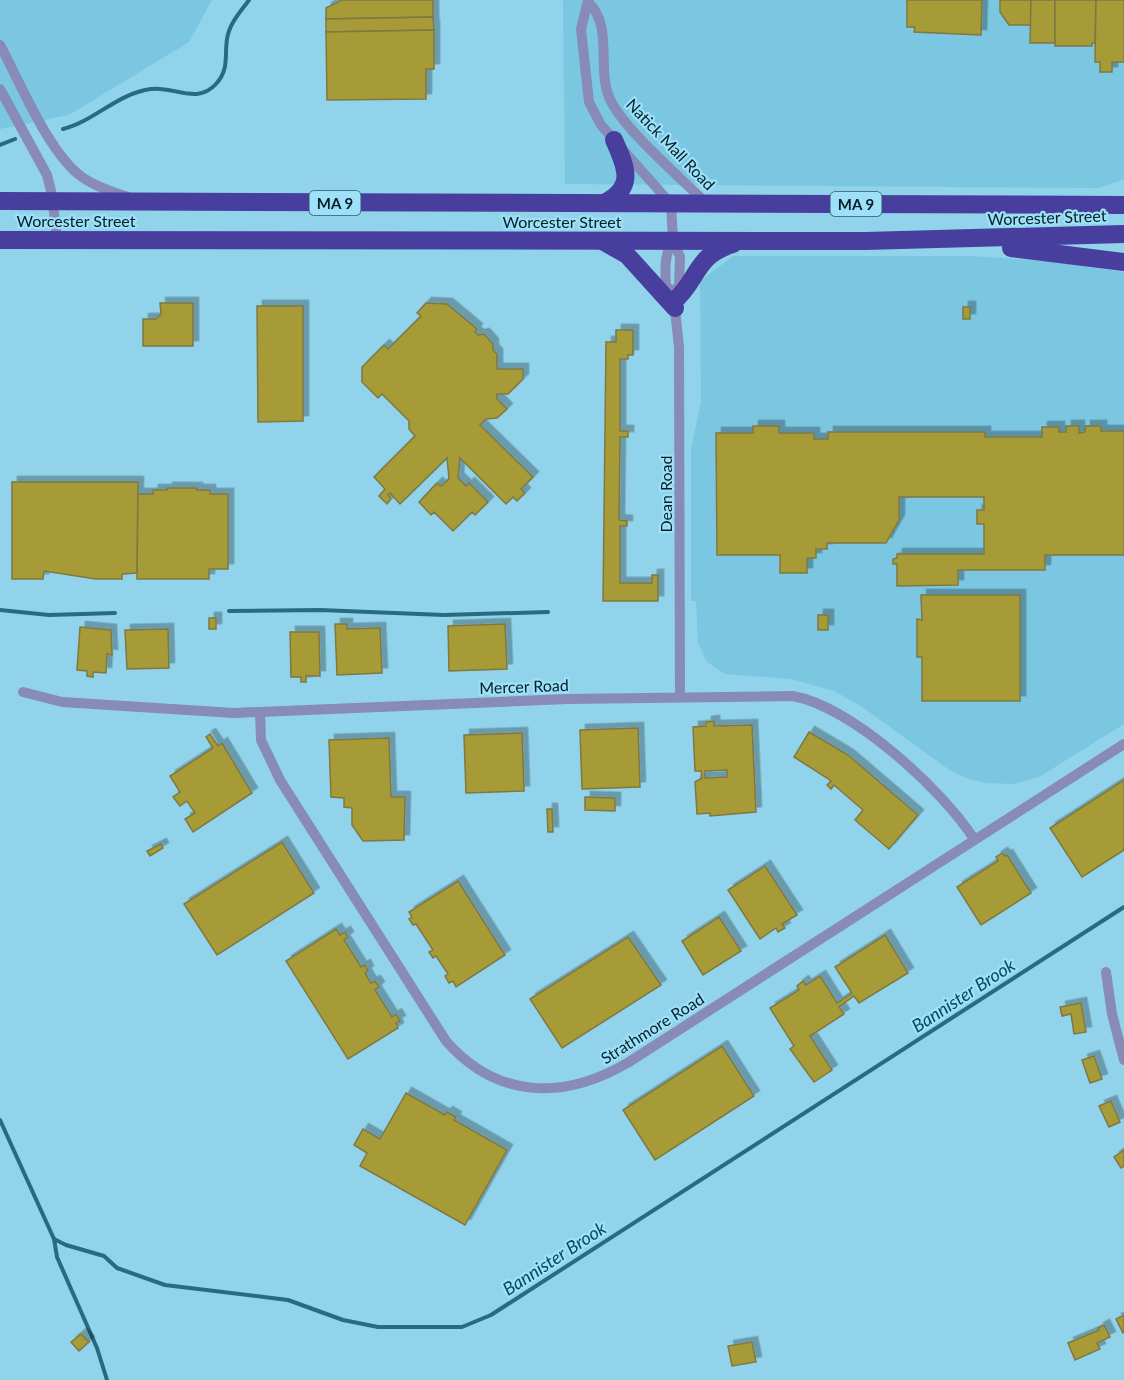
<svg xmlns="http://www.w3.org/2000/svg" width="1124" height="1380" font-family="Lato,sans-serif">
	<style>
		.built { fill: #7bc6e0 }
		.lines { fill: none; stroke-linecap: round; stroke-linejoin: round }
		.stream { stroke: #286b80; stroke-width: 4 }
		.building { fill: #a79b38; stroke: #7e7842; stroke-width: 1.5; fill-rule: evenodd; filter: url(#shadow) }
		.street { stroke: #888ab7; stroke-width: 10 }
		.highway { stroke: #473e9d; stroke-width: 18 }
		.labels { text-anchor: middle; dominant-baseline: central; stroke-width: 4.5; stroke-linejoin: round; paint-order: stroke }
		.shield { fill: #9de0f8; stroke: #325a66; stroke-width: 1.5 }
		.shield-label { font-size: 15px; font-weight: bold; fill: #042028 }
		.street-label { font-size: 16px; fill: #042028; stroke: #9de0f8 }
		.water-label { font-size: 18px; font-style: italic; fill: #004c5f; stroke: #9de0f8 }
	</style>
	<defs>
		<filter id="shadow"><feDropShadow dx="5.5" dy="-5.5" stdDeviation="0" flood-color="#0004"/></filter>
	</defs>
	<rect width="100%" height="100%" fill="#90d3ea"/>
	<g class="built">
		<polygon points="0,0 212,0 189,42 69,115 0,129"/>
		<polygon points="563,0 1124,0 1124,179 1099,188 565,184"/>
		<polygon points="733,256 969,256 1048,261 1124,272 1124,724 1039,777 1013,784 986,783 968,779 948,769 861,706 834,691 791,679 725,674 707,662 698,643 696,601 691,601 691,449 701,401 700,281"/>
	</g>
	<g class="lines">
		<g class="stream">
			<path d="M63,129C93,122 118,93 151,89C174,86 197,105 216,84C232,67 222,49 229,31C233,19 242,10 249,0"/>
			<polyline points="0,145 15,139"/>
			<polyline points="0,610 49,615 115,613"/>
			<polyline points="229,611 320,610 444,615 548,612"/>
			<polyline points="0,1120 54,1239 66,1245 104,1256 117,1268 165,1285 288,1300 343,1320 378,1327 462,1327 491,1315 1124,907"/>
			<polyline points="54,1239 57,1257 97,1348 107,1380"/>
		</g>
	</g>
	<g class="building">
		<polygon points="342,0 433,0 433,17 326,19 326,8"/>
		<polygon points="907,0 982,0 981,35 914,32 915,27 907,27"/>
		<polygon points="1000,0 1031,0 1031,25 1009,25 1000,12"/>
		<polygon points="1031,0 1055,0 1055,43 1030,43"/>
		<polygon points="1055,0 1096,0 1095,43 1092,43 1092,46 1055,46"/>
		<polygon points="1096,0 1124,0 1124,62 1112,62 1112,72 1100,72 1100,62 1095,62"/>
		<polygon points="433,17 434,30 326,32 326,19"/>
		<polygon points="434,30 434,69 426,69 426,99 327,100 326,32"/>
		<polygon points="160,303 193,303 193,346 143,346 143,319 156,319 161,314"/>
		<polygon points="426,303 447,304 477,329 475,332 478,335 484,334 493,344 493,350 497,354 497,369 523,369 523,379 508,394 497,394 497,399 507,409 497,418 486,419 480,425 533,477 521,489 525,493 517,501 513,497 506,504 460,458 458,478 466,486 469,483 488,502 475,515 472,512 453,531 434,512 431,515 419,502 437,483 441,486 449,479 447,458 400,504 390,493 388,495 391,499 387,504 379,496 385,489 374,477 415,436 409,429 409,421 382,394 378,398 362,382 362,367 384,345 388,349 421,316 417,313"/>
		<polygon points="257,306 303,306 303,421 258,422"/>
		<rect x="963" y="307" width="7" height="12"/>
		<polygon points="616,330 633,330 633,355 628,355 628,359 620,359 620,431 628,431 628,437 620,437 619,520 627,521 627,526 620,526 620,583 652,583 652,575 658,575 658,601 603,601 606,342 616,342"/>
		<polygon points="753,426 779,426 779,433 814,433 814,439 828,439 828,432 985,432 985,437 1042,437 1042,427 1059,427 1059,432 1066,432 1066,426 1079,426 1079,433 1085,432 1085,426 1101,426 1101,431 1124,431 1124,555 1045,555 1045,570 958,570 958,585 897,586 897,564 893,564 893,559 897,558 897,554 984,554 984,524 977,524 977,510 984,510 984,497 899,497 899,520 886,543 827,543 827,549 816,549 816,558 807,558 807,573 780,573 780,555 717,555 716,433 753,433"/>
		<polygon points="12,482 138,482 137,573 122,574 122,579 96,579 44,571 43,579 12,579"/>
		<polygon points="167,488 197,488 197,490 210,490 210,494 228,494 228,569 209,569 209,579 137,579 138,494 153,494 153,490 167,490"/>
		<polygon points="921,595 1020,595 1020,701 922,701 922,657 917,657 917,619 922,620"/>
		<rect x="818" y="615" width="10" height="15"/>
		<rect x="209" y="618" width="7" height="11"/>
		<polygon points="335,624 347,624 347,629 380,628 382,673 337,675"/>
		<polygon points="505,624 507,669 449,671 448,626"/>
		<polygon points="80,627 111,630 112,655 107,654 106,673 93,672 93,677 87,676 87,671 77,670"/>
		<polygon points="168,629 169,668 127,669 125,630"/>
		<polygon points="290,632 319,632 320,676 306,676 306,682 301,682 301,677 291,677"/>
		<path d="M714,721V726L752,725L756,812L710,816V813L697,814L695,782L702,778L701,771H695L693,727L706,726V722ZM727,770V777L705,778V771Z"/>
		<polygon points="638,728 640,787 582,789 580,730"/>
		<polygon points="809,732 848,755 918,815 889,849 855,820 863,810 834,785 831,789 827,785 831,781 827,778 794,757"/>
		<polygon points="522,733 524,791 466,793 464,735"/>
		<polygon points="210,734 218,746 222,743 252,793 193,832 185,819 195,813 187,801 180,806 173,797 180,792 170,776 213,748 206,737"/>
		<polygon points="389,738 391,797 405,797 404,840 363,841 352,825 352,808 344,807 344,798 331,797 329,740"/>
		<polygon points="1124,780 1124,850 1082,877 1050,828"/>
		<polygon points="585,797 615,798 615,811 585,810"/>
		<polygon points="547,809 552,809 553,832 548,832"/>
		<polygon points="282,842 314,893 217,955 184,904"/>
		<polygon points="161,844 163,848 150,856 147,851"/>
		<polygon points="1002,853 1005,856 1007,855 1031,893 981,925 957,887 998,861 996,857"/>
		<polygon points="765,866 797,915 782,924 785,928 778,932 776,928 760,939 728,890"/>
		<polygon points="458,881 505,955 456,987 453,981 449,983 445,976 448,974 436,956 433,958 429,952 433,950 416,924 413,925 409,919 412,917 409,912"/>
		<polygon points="719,917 741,951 703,975 682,941"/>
		<polygon points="336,929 340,935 345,932 348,937 344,940 361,967 365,965 368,971 365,973 371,983 375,981 379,987 375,990 392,1017 396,1014 400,1021 396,1023 398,1028 348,1059 286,961"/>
		<polygon points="885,935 908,973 859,1003 854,996 839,1007 844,1014 810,1036 832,1070 814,1082 790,1049 794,1046 770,1008 799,990 797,986 803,981 806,985 820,976 837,1003 852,993 835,967"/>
		<polygon points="628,937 661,985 562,1048 530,999"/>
		<polygon points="1081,1003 1086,1032 1074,1034 1071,1014 1062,1016 1060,1007"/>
		<polygon points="722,1046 754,1096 655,1160 623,1110"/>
		<polygon points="1094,1056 1102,1079 1090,1083 1082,1060"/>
		<polygon points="406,1093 445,1115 447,1112 456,1117 454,1120 507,1150 465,1225 360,1166 367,1153 354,1145 363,1129 380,1139"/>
		<polygon points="1111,1101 1120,1122 1109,1127 1099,1106"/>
		<polygon points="1124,1150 1124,1166 1121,1168 1114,1157"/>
		<polygon points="1124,1315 1124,1332 1123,1333 1116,1319"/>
		<polygon points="1104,1325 1110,1337 1097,1343 1100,1349 1075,1360 1068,1343 1099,1330 1098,1328"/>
		<polygon points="81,1334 89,1342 79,1351 71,1342"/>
		<polygon points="752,1342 756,1362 732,1366 728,1346"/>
	</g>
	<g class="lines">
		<g class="street">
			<polyline points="588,0 581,29 589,102 601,125 671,204 673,240 680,257 679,287 673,291"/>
			<path d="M589,3C613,27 597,68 609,97C621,127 681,178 706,203"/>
			<path d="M0,45C20,82 49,154 82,177C96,187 113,192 128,197"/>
			<polyline points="0,89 47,175 52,195 57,239"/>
			<path d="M673,240C664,255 665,270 666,286L673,291L679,347L680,697"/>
			<path d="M23,692L62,702L234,713L567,699L793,696C852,707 942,789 974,839"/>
			<path d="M260,712L261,740L280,780L446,1041C498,1100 565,1100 629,1062L1124,744"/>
			<polyline points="1106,972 1112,1014 1124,1060"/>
		</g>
		<g class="highway">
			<polyline points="0,201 1124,205"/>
			<path d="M604,203C636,187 626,167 614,140"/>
			<polyline points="0,240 865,241 1124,234"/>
			<polyline points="604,242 627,255 675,308"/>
			<polyline points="1011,248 1124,262"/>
			<path d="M674,301C699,280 694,256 733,244"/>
		</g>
	</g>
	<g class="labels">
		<g class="shield">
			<rect x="309.5" y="191" width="51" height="24" rx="4.5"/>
			<rect x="830.5" y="192" width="51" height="24" rx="4.5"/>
		</g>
		<g class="shield-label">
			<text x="335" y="203">MA 9</text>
			<text x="856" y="204">MA 9</text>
		</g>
		<g class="street-label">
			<text transform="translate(671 144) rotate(46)">Natick Mall Road</text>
			<text transform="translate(1047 217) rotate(-2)">Worcester Street</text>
			<text x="76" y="220">Worcester Street</text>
			<text x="562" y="221">Worcester Street</text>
			<text transform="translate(665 494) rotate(-90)">Dean Road</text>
			<text transform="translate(524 686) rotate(-2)">Mercer Road</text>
			<text transform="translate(652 1028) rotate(-32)">Strathmore Road</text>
		</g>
		<g class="water-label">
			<text transform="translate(963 995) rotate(-33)">Bannister Brook</text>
			<text transform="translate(554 1258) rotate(-33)">Bannister Brook</text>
		</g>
	</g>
</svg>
